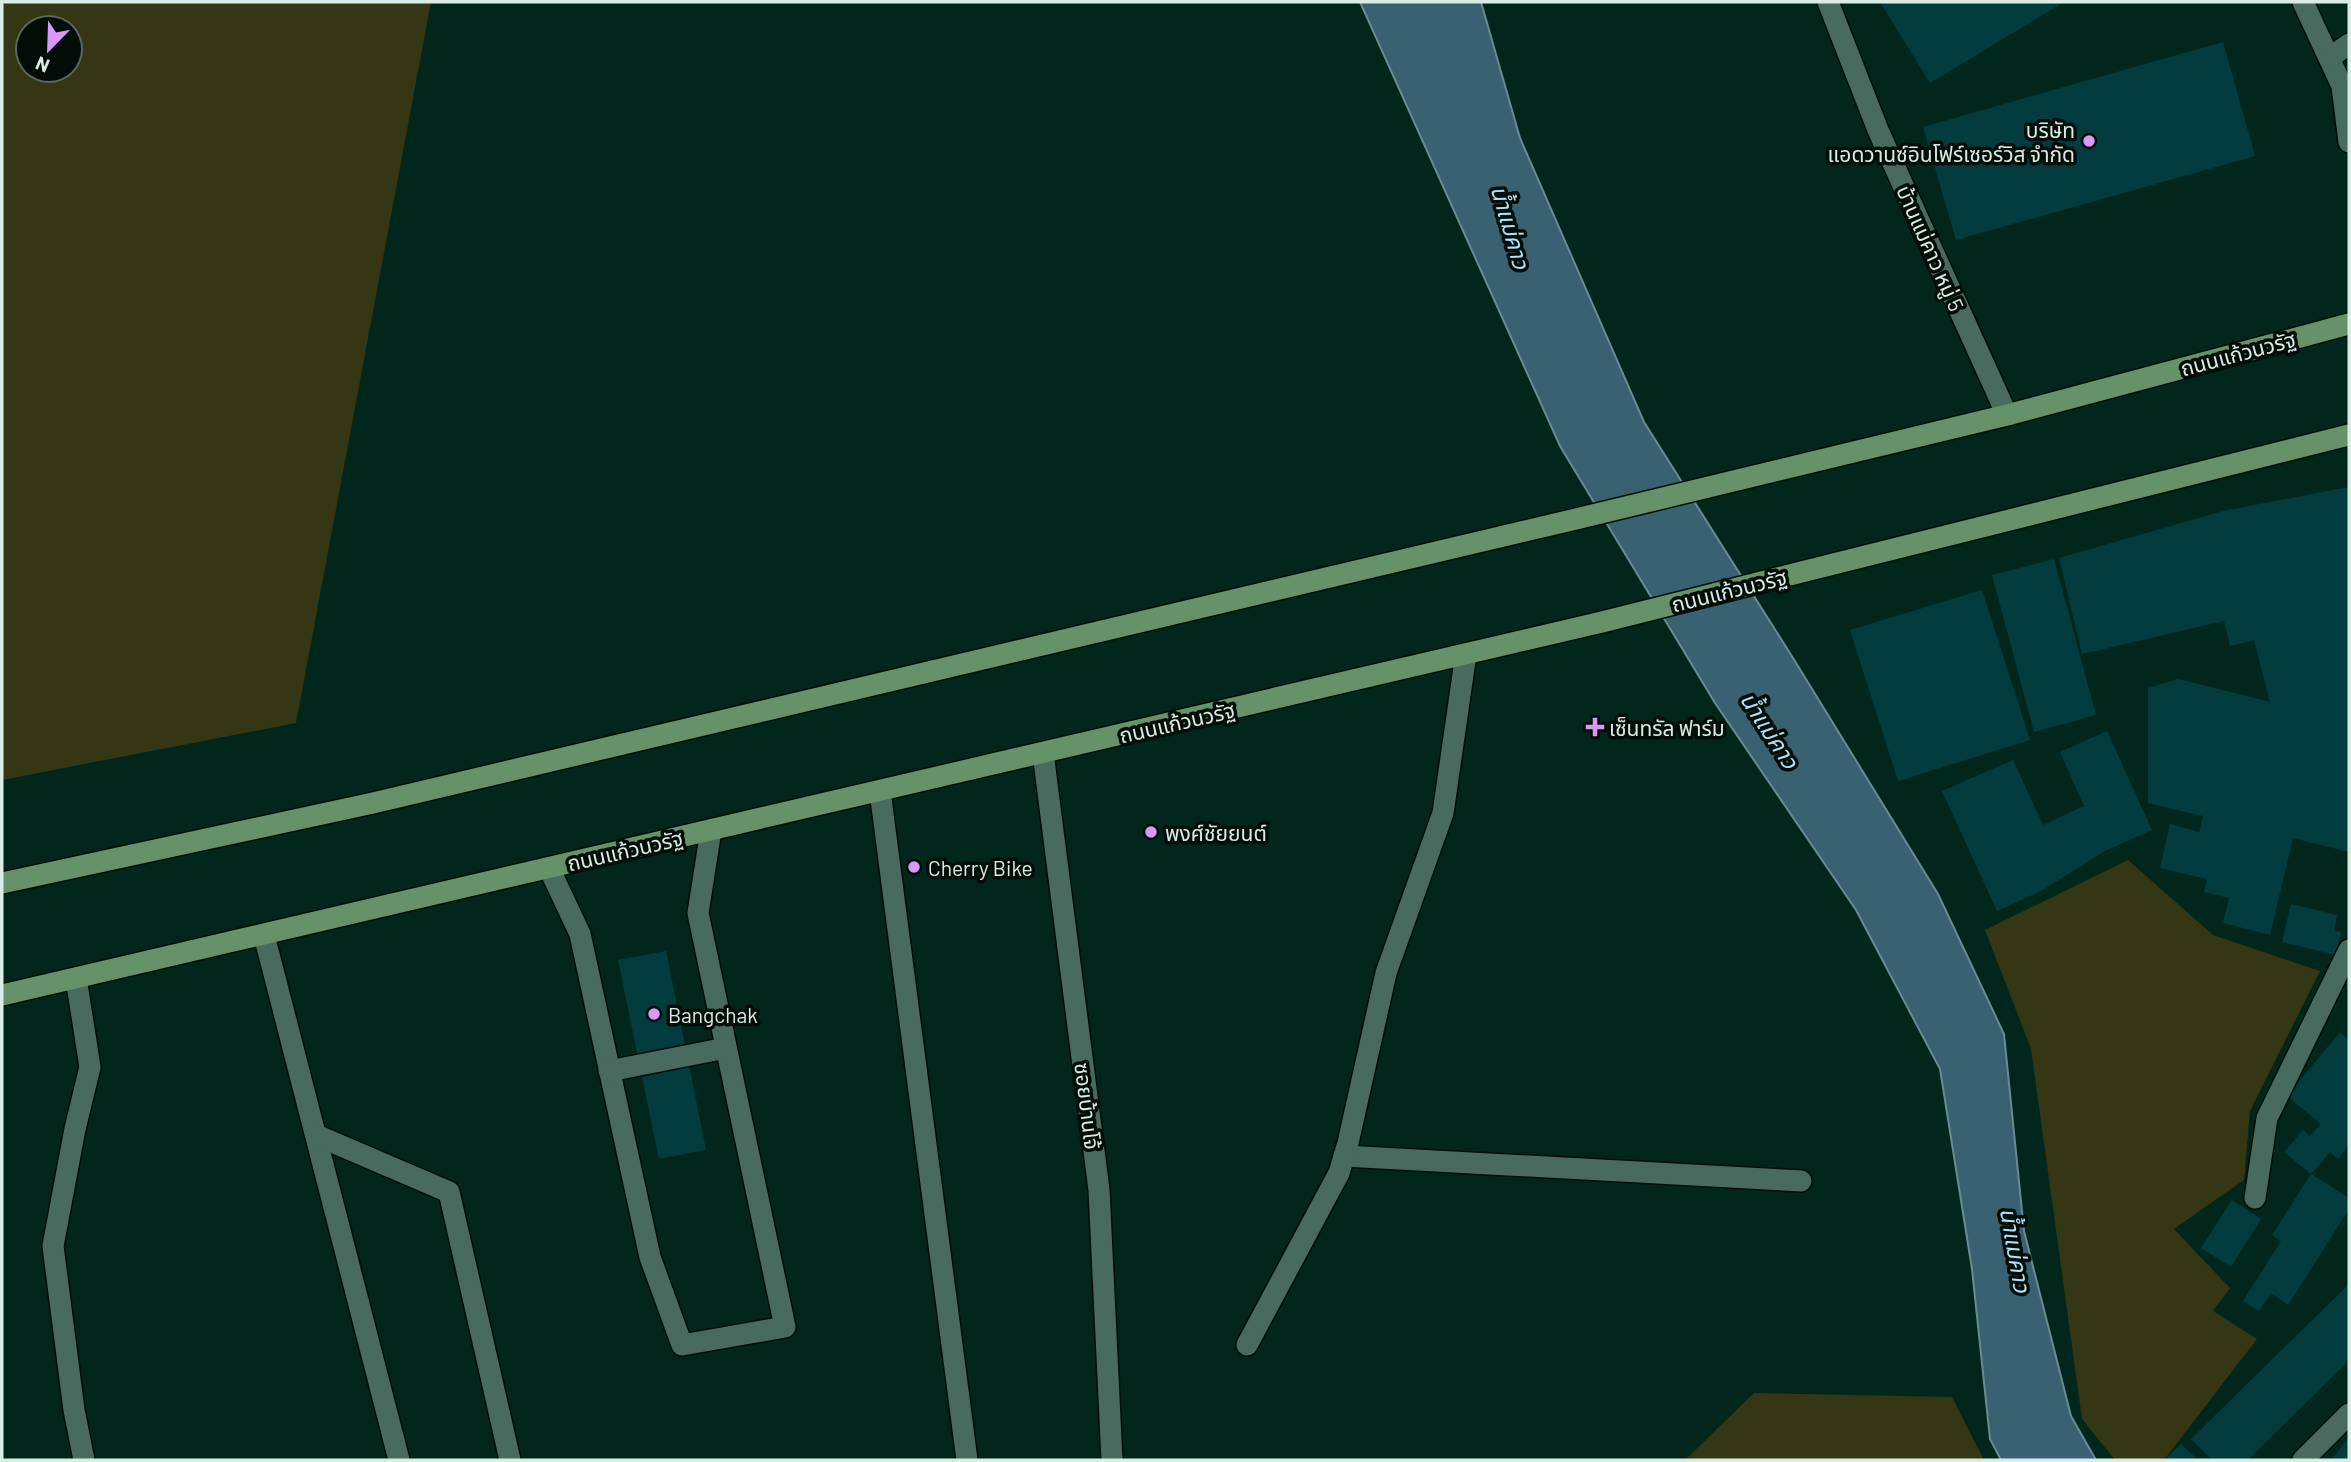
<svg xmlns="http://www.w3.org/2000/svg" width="2351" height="1462" font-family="Barlow,'Noto Sans Thai',sans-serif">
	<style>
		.green { fill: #353613; fill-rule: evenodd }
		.water { fill: #386172; stroke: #688b94; stroke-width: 2 }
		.building { fill: #033c3e }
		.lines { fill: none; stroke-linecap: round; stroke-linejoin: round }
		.minor-casing { stroke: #000e07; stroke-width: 24 }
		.major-casing { stroke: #000e07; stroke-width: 24 }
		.minor { stroke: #476b5e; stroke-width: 21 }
		.major { stroke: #669269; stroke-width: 21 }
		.poi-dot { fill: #d99af7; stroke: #020d08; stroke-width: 2.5 }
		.labels { text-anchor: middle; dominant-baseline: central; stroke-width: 7; stroke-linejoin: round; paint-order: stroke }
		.poi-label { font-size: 21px; fill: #d9ede4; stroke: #020d08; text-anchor: start }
		.street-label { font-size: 21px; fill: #d9ede4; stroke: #020d08 }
		.water-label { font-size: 23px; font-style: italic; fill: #abe3fc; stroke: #020d08 }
	</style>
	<rect width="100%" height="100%" fill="#01271c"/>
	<g class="green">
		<path d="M2,2H431L296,723L2,780ZM28,28H70V70H28Z"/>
		<polygon points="2128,860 2213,935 2320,971 2250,1111 2244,1180 2174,1229 2230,1288 2213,1311 2257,1339 2164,1460 2115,1460 2082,1419 2031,1049 1985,930"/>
		<polygon points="1754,1393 1952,1397 1984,1460 1685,1460"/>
	</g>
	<polygon class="water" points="1360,2 1481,2 1520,138 1644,422 1793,658 1938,894 2004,1034 2024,1231 2071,1416 2096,1460 2001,1460 1990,1439 1972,1269 1940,1069 1856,910 1715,703 1560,446"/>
	<g class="building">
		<polygon points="1880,2 2064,2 1930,83"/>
		<polygon points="2223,42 2255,156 1956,240 1923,127"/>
		<polygon points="2349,487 2349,852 2293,838 2270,935 2223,923 2229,898 2204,892 2207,879 2160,868 2170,824 2199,832 2203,816 2148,803 2148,688 2178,679 2270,702 2254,640 2230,646 2224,621 2082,654 2059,558 2223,511"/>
		<polygon points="2054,559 2096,715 2034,732 1992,575"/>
		<polygon points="1982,590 2030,740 1898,781 1850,630"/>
		<polygon points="2107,731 2152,830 2105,851 2041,891 1997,911 1942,791 2013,760 2043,825 2084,806 2060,752"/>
		<polygon points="2291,904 2337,915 2334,931 2341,932 2336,955 2282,942"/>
		<polygon points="666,951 706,1150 659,1159 618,960"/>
		<polygon points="2340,1032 2349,1040 2349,1144 2338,1159 2330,1152 2311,1174 2349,1198 2349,1209 2288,1305 2271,1293 2259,1311 2243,1301 2281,1241 2272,1235 2311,1174 2284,1152 2303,1130 2310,1136 2321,1124 2287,1096"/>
		<polygon points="2232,1200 2261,1219 2231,1267 2201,1248"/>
		<polygon points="2349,1284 2349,1360 2248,1460 2212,1460 2191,1439"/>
		<polygon points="2349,1438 2349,1460 2331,1460"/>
		<polygon points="2181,1444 2198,1460 2165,1460"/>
	</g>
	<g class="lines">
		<g class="minor-casing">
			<g id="minor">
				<polyline points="1828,2 1878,130 2007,415"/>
				<polyline points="2303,2 2342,86 2349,142"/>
				<polyline points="2329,58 2349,44"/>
				<polyline points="1043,753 1099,1190 1112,1460"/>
				<polyline points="880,791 967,1460"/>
				<polyline points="549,868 580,934 650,1257 682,1345 785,1327 698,913 711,830"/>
				<polyline points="264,935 399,1460"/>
				<polyline points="76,978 90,1067 75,1129 53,1246 74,1410 84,1460"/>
				<polyline points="609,1071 726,1048"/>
				<polyline points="316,1135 449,1192 510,1460"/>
				<polyline points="1344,1156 1801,1181"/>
				<polyline points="2255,1198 2267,1118 2349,950"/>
				<polyline points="1247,1345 1339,1173 1348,1143 1386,973 1443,813 1466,654"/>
				<polyline points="2303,1460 2349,1414"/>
			</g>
		</g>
		<g class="major-casing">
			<g id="major">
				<polyline points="2,883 373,803 1576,519 2007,415 2349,324"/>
				<polyline points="2,995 1602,622 2349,435"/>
			</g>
		</g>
		<use href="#minor" class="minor"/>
		<use href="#major" class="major"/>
	</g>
	<g class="poi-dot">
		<circle cx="2089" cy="141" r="7"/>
		<path d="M1591.5 716.5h7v7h7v7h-7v7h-7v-7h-7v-7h7z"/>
		<circle cx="1151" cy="832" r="7"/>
		<circle cx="914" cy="867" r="7"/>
		<circle cx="654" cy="1014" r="7"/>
	</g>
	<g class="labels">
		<g class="poi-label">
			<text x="2075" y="129" text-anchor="end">บริษัท<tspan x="2075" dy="24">แอดวานซ์อินโฟร์เซอร์วิส จำกัด</tspan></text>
			<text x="1609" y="727">เซ็นทรัล ฟาร์ม</text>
			<text x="1165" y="832">พงศ์ชัยยนต์</text>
			<text x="928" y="867">Cherry Bike</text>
			<text x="668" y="1014">Bangchak</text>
		</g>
		<g class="street-label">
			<text transform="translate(1931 248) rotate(66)">บ้านแม่คาว หมู่ 5</text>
			<text transform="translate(2238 353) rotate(-15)">ถนนแก้วนวรัฐ</text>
			<text transform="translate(1729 590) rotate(-14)">ถนนแก้วนวรัฐ</text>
			<text transform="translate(1177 722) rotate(-13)">ถนนแก้วนวรัฐ</text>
			<text transform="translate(625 850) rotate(-13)">ถนนแก้วนวรัฐ</text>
			<text transform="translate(1088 1106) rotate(83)">ซอยบ้านโจ้</text>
		</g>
		<g class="water-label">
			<text transform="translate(1511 227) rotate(74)">น้ำแม่คาว</text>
			<text transform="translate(1770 730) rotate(57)">น้ำแม่คาว</text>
			<text transform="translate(2016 1250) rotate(80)">น้ำแม่คาว</text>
		</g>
	</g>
	<rect width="2351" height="1462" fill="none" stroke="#d9ede4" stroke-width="7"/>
	<g transform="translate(49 49) rotate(203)"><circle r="33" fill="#020d08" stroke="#586760" stroke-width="2"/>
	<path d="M0-5L12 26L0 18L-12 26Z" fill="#d99af7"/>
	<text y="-10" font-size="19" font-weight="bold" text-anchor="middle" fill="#d9ede4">N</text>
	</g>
</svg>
